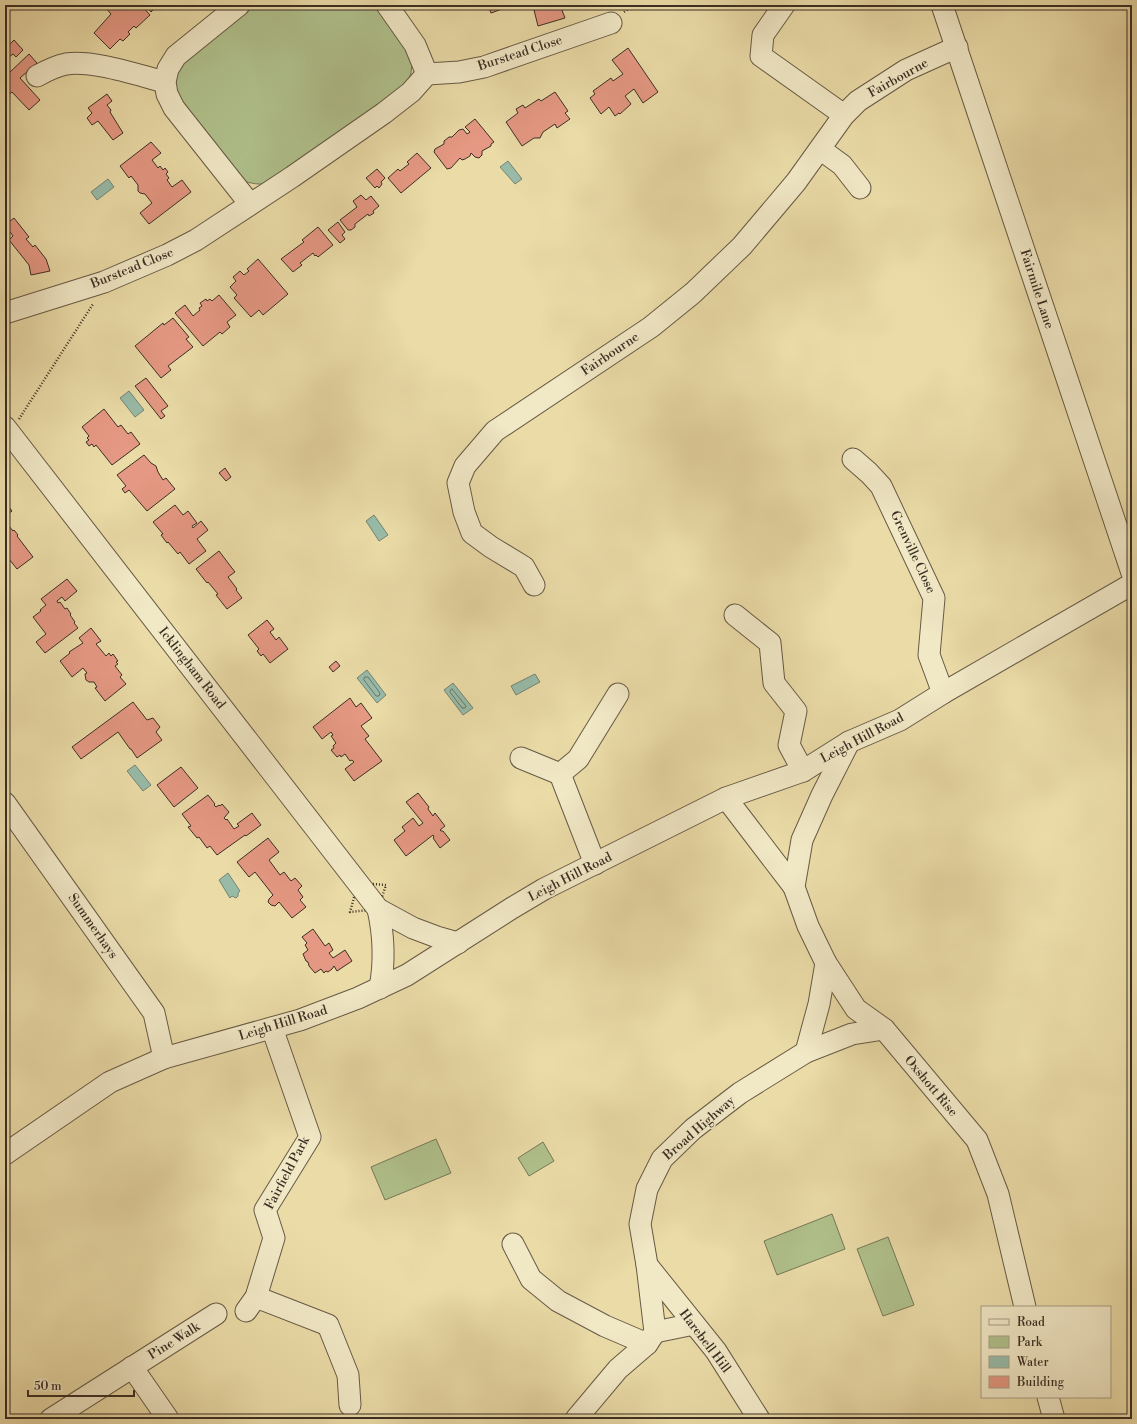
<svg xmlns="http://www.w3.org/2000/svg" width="1137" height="1424" font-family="'Libre Bodoni',serif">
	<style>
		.green { fill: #b0c18c; stroke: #767858 }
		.water { fill: #98bba8; stroke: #738373 }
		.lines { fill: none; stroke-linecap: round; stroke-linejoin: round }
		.shore { stroke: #6a7566; stroke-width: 1 }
		.building { fill: #e59883; stroke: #3b2f24 }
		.minor-casing { stroke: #675a45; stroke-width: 23 }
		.path { stroke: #3b2f24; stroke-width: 2.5; stroke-dasharray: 1 2; stroke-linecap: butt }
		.minor { stroke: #f1e8c6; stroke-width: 21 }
		.labels { text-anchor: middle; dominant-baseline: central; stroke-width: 3; stroke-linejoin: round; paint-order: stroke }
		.street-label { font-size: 13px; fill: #3b2f24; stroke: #f1e8c6 }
	</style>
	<rect width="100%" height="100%" fill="#eadba7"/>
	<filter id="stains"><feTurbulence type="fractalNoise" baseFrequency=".005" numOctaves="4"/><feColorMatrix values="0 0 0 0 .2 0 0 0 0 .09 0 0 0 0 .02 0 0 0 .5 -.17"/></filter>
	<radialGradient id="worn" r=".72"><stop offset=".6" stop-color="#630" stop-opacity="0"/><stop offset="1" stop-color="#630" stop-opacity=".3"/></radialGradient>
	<g class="green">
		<path d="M246,5H381L408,43L412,63L411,73L407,83L399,93L271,183C259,185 252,184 241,180L173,93L175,71Z"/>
		<polygon points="436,1139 451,1173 385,1200 371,1167"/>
		<polygon points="543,1142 554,1161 529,1176 518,1158"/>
		<polygon points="832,1214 845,1249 777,1275 764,1241"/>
		<polygon points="888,1237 914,1305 883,1316 857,1249"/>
	</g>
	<g class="water">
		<polygon points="508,161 522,179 515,184 500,167"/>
		<polygon points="108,179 114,187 97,200 91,192"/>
		<polygon points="129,391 144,410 135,417 120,398"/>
		<polygon points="374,515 388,535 379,541 366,521"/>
		<polygon points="367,670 386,695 377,703 357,678"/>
		<polygon points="535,674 540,682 516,695 511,686"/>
		<polygon points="453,683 473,708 463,715 444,690"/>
		<polygon points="135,765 151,785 143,791 127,771"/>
		<polygon points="228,873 240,891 238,893 238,896 236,898 232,896 230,898 219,880"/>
	</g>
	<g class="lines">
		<g class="shore">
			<polygon points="365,677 368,677 380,693 379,696 376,696 364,680"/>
			<polygon points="452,689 466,706 465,708 462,708 450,692"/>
		</g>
	</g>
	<g class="building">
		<polygon points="107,5 141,5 150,15 136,28 134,26 128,32 130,34 123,41 120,39 110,49 94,33 111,14 105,7"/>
		<polygon points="146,5 164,5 159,9 157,6 151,12"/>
		<polygon points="488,5 513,5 491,13"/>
		<polygon points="543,5 560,5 565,18 538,26 534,10"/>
		<polygon points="14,40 23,50 16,57 13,54 9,57 5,52 5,49"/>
		<polygon points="628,48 658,92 643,103 634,89 625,96 631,104 620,114 619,113 615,116 609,107 601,114 590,98 595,94 593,91 611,78 613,81 623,74 612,60"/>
		<polygon points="29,54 37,63 20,78 40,100 29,110 12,92 5,98 5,71 8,74"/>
		<polygon points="555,92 568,111 565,113 570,119 557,128 555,124 543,132 540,138 534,138 522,146 506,122 518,113 516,109 523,105 525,108 539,99 541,101"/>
		<polygon points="107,94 112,101 107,105 111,110 110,112 123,133 113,140 98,121 92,125 87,118 92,113 88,108"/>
		<polygon points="475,119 494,142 491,144 491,146 482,151 482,155 479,158 475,157 471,153 470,156 465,159 462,160 460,158 451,168 447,169 434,152 435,149 444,144 444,141 449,137 452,137 459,130 463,129 467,134 470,132 465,127"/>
		<polygon points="151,142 161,153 152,160 158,168 160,166 163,170 165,168 168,172 166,174 169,178 167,180 172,187 182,180 191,192 149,224 140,213 152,203 145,194 140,193 138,191 138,185 131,176 129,178 120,166"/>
		<polygon points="417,153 431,168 401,193 388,178 398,169 400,171 409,164 407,162"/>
		<polygon points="377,169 385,178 381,182 382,184 379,188 377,186 375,188 366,178"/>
		<polygon points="361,195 366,200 371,196 379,206 373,211 374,213 369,216 368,214 355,224 355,227 351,230 348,230 340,220 357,207 353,201"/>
		<polygon points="14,218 29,237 26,239 33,247 35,245 46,259 50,271 31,275 29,265 9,240 13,236 5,225"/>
		<polygon points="338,222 345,232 342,235 345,239 340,243 328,230"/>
		<polygon points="318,227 333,245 318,257 316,255 315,256 313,253 300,263 302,265 293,272 281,259 304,242 302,240"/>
		<polygon points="258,259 288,294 263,315 259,310 251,317 234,298 237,295 230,287 236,281 233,277 240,271 244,275 249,271 247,269"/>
		<polygon points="219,295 236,315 227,322 230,327 222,334 220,332 203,346 175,313 185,305 193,316 200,310 199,308 202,306 200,303 206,299 207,301 210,299 212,301"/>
		<polygon points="173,318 189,337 186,339 193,347 168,366 171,370 161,378 135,346 163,323 164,325"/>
		<polygon points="146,378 168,406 161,411 165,416 161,419 135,386"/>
		<polygon points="104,409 118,427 121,425 128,434 131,432 140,444 112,465 96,445 94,447 92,444 89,446 86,442 89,440 87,438 89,436 82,427"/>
		<polygon points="144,455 151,463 156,466 158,472 163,480 166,478 175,489 147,511 129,490 125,493 122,489 126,486 117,475"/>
		<polygon points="225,468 231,477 226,481 219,473"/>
		<polygon points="5,502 12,511 5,516"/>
		<polygon points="175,505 183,515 188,511 197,523 192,526 193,528 201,521 208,530 197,539 206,551 189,564 180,552 178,554 168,542 167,543 161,535 163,534 153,522"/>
		<polygon points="5,521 13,531 14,530 18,535 17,536 33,557 17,569 5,554"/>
		<polygon points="219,551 235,572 228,577 237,589 236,590 242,598 227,609 216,595 218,594 208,582 207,583 196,569"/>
		<polygon points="67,579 77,591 65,601 62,597 57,601 58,603 60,602 65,609 67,608 71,614 70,615 75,622 74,623 78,628 45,653 36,642 46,634 33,617 41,611 40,610 46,605 41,599"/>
		<polygon points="267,620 274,629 270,632 276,640 279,637 288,649 270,663 263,654 261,656 257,651 259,649 248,635"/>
		<polygon points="91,628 101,641 96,644 106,656 109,653 111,656 113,654 118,661 116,662 118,664 115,666 122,675 120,677 126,684 105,701 95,688 97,687 94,682 89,682 86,680 85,674 87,673 83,668 72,677 60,661 70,653 69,652 83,643 79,638"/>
		<polygon points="336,661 340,666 333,672 329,667"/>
		<polygon points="350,698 356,707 361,703 372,718 361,726 369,736 365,739 382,761 354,781 345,769 354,762 352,760 350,761 345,754 341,757 340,755 337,757 331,750 334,748 333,746 336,743 331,736 333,735 331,732 322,739 313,727"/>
		<polygon points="133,702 147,720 153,718 160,727 156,732 162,740 137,758 131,749 130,749 118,732 81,759 72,747"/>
		<polygon points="181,767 198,788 174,807 157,785"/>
		<polygon points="418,793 429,807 428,809 433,816 435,813 445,826 440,830 441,831 443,831 450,840 440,848 433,838 434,837 433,835 406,856 394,840 405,831 402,827 413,818 419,826 423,823 406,802"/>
		<polygon points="208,795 215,804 214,805 216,807 219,805 220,806 222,804 229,812 224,818 226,820 227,819 234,829 239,826 237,824 252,813 261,825 246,836 245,835 217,855 210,846 207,848 199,837 197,838 188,827 191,826 182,814"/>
		<polygon points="268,838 279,852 269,860 280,875 284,872 291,881 295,878 302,886 298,890 303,897 300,900 306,907 292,918 279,902 275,906 271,905 268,902 269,899 273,895 255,872 249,877 237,862"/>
		<polygon points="313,929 325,946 329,943 333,950 329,953 333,958 345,950 352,961 337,971 334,966 332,969 328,972 326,971 324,973 321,969 315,973 309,966 308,962 306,961 303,954 308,950 305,945 307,943 302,937"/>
	</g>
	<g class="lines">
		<g class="minor-casing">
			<g id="minor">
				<polyline points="239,5 176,56 168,69 165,82 167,94 174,108 250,204"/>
				<polyline points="387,5 415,45 427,74"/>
				<polyline points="784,5 763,35 761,56 844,115"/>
				<polyline points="942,5 1132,573"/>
				<path d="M37,76C46,71 56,66 66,64C94,60 137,75 165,82"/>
				<polyline points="820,149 842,165 860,188"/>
				<polyline points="5,313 104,282 167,255 196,240 292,177 384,113 411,92 427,74 459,72 484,67 611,23"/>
				<polyline points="5,427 378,909 413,928 437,937 458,943"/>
				<polyline points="853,459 869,473 881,486 934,598 929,655 943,693"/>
				<polyline points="534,585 524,567 491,547 472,533 464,512 458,483 465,466 495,431 651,327 693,293 742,246 796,182 844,115 858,101 906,70 957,47"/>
				<polyline points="735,615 770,643 774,683 796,711 789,745 803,771"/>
				<polyline points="849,742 822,795 802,840 794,887 808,926 826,963 856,1009 884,1029 977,1140 998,1194 1025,1307"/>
				<polyline points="521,758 560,774 595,864"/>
				<polyline points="560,774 578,759 618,694"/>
				<polyline points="726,798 794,887"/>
				<polyline points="5,803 154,1013 164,1058"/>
				<path d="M378,909C384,936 385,961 380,988"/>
				<polyline points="806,1052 819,1004 826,963"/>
				<polyline points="5,1154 110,1082 164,1058 300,1020 358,998 407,975 512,908 544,889 726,798 803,771 849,742 900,720 943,693 1132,584"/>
				<polyline points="513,1244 531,1279 558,1301 605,1326 647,1344"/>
				<polyline points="647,1265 716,1351 759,1419"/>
				<polyline points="256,1297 328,1325 348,1375 350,1405"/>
				<polyline points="246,1311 256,1297 274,1238 265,1210 310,1137 272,1028"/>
				<polyline points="655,1332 694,1324"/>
				<polyline points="132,1367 168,1419"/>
				<polyline points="1048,1397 1054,1419"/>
				<polyline points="51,1419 216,1314"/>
				<polyline points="576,1419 618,1369 647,1344 655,1332 647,1265 640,1224 647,1189 662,1159 693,1129 740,1093 806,1052 852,1034 884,1029"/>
			</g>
		</g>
		<g class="path">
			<polyline points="624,12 634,5"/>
			<polyline points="19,419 93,304"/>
			<polygon points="358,883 386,885 378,909 350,912"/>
		</g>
		<use href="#minor" class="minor"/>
	</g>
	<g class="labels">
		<g class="street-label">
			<text transform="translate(520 53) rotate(-18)">Burstead Close</text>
			<text transform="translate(898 78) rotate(-29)">Fairbourne</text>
			<text transform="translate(132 268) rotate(-22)">Burstead Close</text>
			<text transform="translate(1037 289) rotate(72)">Fairmile Lane</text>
			<text transform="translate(610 354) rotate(-34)">Fairbourne</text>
			<text transform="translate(913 552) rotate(65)">Grenville Close</text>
			<text transform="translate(192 668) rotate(52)">Icklingham Road</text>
			<text transform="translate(862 738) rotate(-28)">Leigh Hill Road</text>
			<text transform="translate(570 877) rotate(-27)">Leigh Hill Road</text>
			<text transform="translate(93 926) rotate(55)">Summerhays</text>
			<text transform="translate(283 1023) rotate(-17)">Leigh Hill Road</text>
			<text transform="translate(931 1086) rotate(50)">Oxshott Rise</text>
			<text transform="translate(699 1128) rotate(-41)">Broad Highway</text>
			<text transform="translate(287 1173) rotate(-62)">Fairfield Park</text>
			<text transform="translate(174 1341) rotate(-32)">Pine Walk</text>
			<text transform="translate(705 1341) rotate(53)">Harebell Hill</text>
		</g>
	</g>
	<rect width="1137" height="1424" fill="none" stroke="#eadba7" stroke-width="20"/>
	<rect x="6" y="6" width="1125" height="1412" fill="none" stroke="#3b2f24" stroke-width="2"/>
	<rect x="10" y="10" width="1117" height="1404" fill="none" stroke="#3b2f24"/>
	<rect x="981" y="1306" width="130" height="92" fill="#f1e8c6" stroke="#a89e85"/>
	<rect x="989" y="1319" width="20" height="6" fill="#f1e8c6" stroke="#a89e85"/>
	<text x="1017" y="1326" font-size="12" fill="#3b2f24">Road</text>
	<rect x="989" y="1336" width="20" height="12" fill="#b0c18c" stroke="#a89e85"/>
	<text x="1017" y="1346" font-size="12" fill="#3b2f24">Park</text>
	<rect x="989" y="1356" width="20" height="12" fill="#98bba8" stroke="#a89e85"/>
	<text x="1017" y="1366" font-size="12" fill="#3b2f24">Water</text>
	<rect x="989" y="1376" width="20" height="12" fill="#e59883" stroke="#a89e85"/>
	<text x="1017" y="1386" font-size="12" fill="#3b2f24">Building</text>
	<path d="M28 1390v6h106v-6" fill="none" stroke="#3b2f24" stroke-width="2"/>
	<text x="34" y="1390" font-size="12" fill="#3b2f24" stroke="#f1e8c6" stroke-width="3" paint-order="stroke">50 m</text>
	<rect width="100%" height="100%" filter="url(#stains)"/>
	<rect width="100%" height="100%" fill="url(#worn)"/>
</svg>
